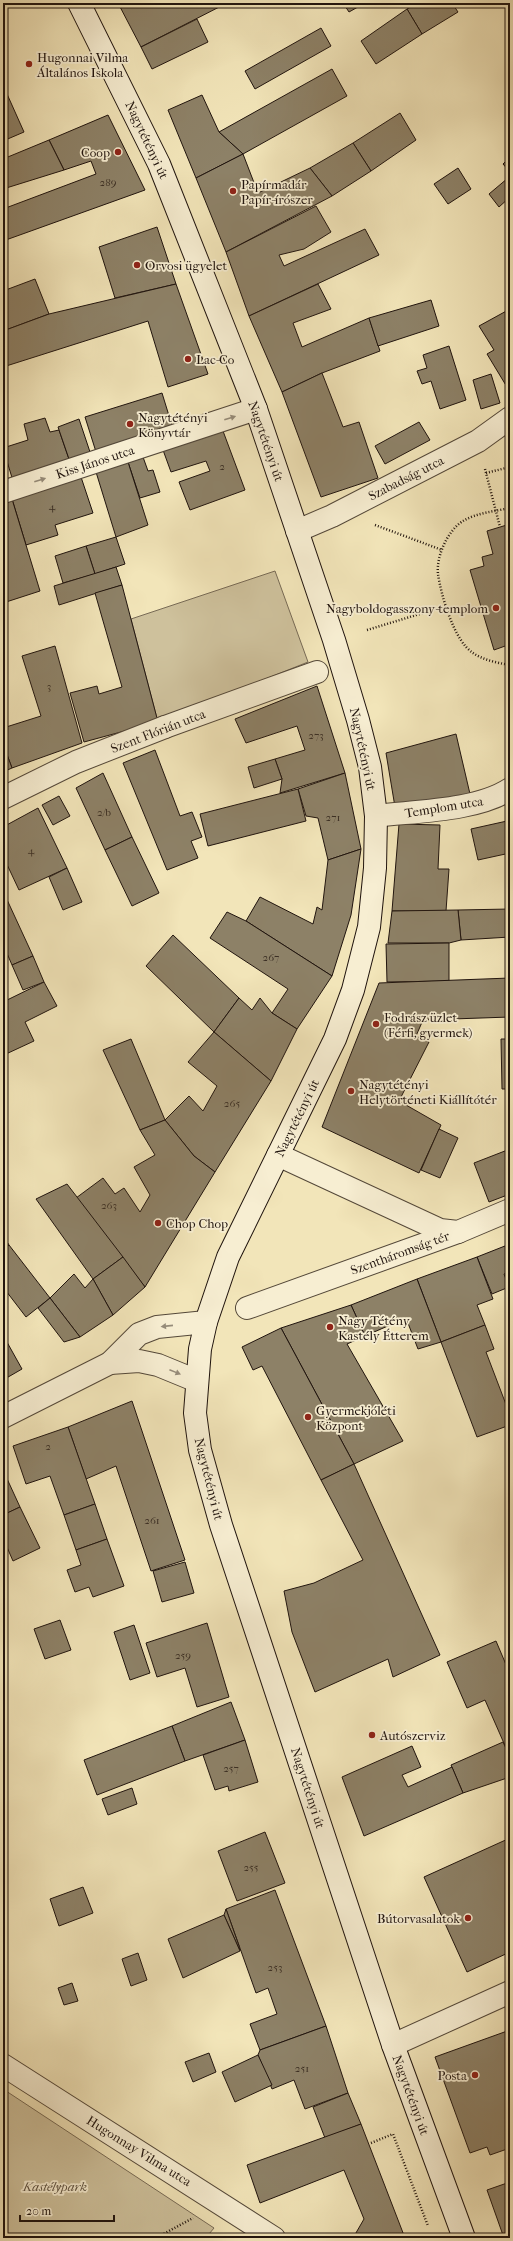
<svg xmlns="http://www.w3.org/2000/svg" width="513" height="2241" font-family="'IM FELL French Canon',serif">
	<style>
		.green { fill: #cec19c; stroke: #776a55 }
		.building { fill: #8d8167; stroke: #20140e }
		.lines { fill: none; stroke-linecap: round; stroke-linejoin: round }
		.pedestrian-casing { stroke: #544839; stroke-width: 24 }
		.minor-casing { stroke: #544839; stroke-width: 24 }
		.secondary-casing { stroke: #20140e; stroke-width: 24 }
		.path { stroke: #20140e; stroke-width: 2.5; stroke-dasharray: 1 2; stroke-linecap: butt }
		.pedestrian { stroke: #f7eed2; stroke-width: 22 }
		.minor { stroke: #f7eed2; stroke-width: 22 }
		.secondary { stroke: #f7eed2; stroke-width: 22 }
		.oneway { fill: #968c7a }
		.poi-dot { fill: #8f2418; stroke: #f7eed2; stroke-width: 1.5 }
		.labels { text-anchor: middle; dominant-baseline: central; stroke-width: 3.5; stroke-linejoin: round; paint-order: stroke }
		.number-label { font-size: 11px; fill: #3b2f24 }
		.poi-label { font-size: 13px; fill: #20140e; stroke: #f7eed2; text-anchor: start }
		.street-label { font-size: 13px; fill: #20140e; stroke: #f7eed2 }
		.park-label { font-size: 13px; font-style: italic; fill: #5d5140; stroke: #f7eed2 }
	</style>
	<rect width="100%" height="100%" fill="#f2e5b9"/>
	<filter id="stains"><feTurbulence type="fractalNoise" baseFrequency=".005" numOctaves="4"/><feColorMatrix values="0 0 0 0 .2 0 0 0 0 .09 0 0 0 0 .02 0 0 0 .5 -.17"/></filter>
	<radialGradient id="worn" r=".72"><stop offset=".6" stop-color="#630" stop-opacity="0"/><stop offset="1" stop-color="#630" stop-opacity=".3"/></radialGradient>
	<g class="green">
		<polygon points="275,571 308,662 158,722 131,619"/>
		<polygon points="3,2089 214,2228 209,2234 214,2238 3,2238"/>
	</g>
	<g class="building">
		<polygon points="118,3 227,3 141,47"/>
		<polygon points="343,3 365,3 349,12"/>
		<polygon points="418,3 452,3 458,12 422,34 407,9"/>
		<polygon points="407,9 422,34 376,64 361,41"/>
		<polygon points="197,19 208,42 152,69 141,47"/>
		<polygon points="321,28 331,46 255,89 245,71"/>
		<polygon points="332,69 347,96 243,154 219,132"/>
		<polygon points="3,85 24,132 3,141"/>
		<polygon points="202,95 219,132 243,154 196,178 168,110"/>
		<polygon points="400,113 416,140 371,171 353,143"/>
		<polygon points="108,115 145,190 3,241 3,209 96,174 91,161 64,170 49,140"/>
		<polygon points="49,140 64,170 3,189 3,159"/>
		<polygon points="353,143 371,171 332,196 310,168"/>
		<polygon points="243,154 258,193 310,168 332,196 226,252 196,178"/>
		<polygon points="510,157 510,172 503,164"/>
		<polygon points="458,168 471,189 448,204 434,184"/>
		<polygon points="508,178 510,180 510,197 499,207 489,194"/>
		<polygon points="316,206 331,232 304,249 279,255 284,266 365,229 379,255 249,316 226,252"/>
		<polygon points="157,227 176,284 115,298 99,247"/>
		<polygon points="35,279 49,314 3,331 3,291"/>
		<polygon points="176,284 208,374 168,387 148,321 3,367 3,331 49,314"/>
		<polygon points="318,284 331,309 293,323 302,347 369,318 380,351 322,373 282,392 249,316"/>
		<polygon points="431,300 439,326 378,346 369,318"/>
		<polygon points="510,309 510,392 487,354 494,350 479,326"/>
		<polygon points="449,346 466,400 440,409 431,381 422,384 417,371 427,368 423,355"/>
		<polygon points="322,373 343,427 359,422 378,478 321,497 282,392"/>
		<polygon points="491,374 500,403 481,409 473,380"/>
		<polygon points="162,393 174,432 97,455 85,417"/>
		<polygon points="45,418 50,432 59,430 70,462 13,481 3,448 28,440 24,424"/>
		<polygon points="79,419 91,455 70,462 58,427"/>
		<polygon points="419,422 430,440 385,464 375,446"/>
		<polygon points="223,431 245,490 190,510 179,482 210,471 206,461 171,472 163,450"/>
		<polygon points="143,457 148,471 153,470 160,492 140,498 128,462"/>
		<polygon points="128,462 148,525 116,537 96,472"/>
		<polygon points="81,477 93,513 55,525 58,535 26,545 12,499"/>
		<polygon points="12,499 40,591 3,603 3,569 5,568 3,563 3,502"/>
		<polygon points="510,524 510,651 508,645 494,650 470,570 484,566 482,557 493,554 487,531"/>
		<polygon points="116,537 125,564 95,574 86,546"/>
		<polygon points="86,546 95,574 63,583 55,556"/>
		<polygon points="116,567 122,585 59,605 54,586"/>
		<polygon points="122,585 158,722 84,742 70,693 97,686 99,694 122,687 95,593"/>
		<polygon points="55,646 82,743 12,768 3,744 3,728 41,716 22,656"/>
		<polygon points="317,686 345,773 280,793 282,779 275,759 305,750 297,726 246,743 235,719"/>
		<polygon points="456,734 470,794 395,807 386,753"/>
		<polygon points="3,744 12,768 3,772"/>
		<polygon points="155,750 180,816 192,812 202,837 191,841 198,858 167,870 123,763"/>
		<polygon points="275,759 282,779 254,788 248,767"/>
		<polygon points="103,773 132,837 105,850 76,788"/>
		<polygon points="345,773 361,849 328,860 318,818 306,816 298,789"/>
		<polygon points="298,789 306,821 208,846 200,814"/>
		<polygon points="59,796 70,816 53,825 42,805"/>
		<polygon points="38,808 67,868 19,890 3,856 3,827"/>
		<polygon points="507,821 510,836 510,853 478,860 471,829"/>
		<polygon points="399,824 440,825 438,869 449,869 446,911 392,911"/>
		<polygon points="132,837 159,893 132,906 105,850"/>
		<polygon points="361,849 351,915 332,976 246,921 260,897 313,924 317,907 322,910 328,860"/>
		<polygon points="67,868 82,902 63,910 49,877"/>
		<polygon points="3,891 33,956 12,965 3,944"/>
		<polygon points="510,909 510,937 461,940 458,910"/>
		<polygon points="458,910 461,940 449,943 388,943 392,911"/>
		<polygon points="227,912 246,921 332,976 297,1029 272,1013 288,989 210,938"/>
		<polygon points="173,935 239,998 214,1032 146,966"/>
		<polygon points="449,943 449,981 387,982 386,944"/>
		<polygon points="33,956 44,982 23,990 12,965"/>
		<polygon points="510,978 510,1017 423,1020 416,1036 429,1042 399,1101 441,1125 419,1173 322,1127 379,983"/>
		<polygon points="44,982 57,1006 25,1022 34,1041 6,1054 3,1047 3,1002"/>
		<polygon points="239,998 252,1010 260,998 272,1013 297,1029 271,1081 214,1032"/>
		<polygon points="214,1032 271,1081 215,1172 194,1156 165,1120 189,1096 203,1111 217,1086 188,1062"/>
		<polygon points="131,1039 165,1120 140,1130 103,1050"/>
		<polygon points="501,1039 510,1039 510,1089 502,1089"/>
		<polygon points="165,1120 194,1156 215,1172 145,1287 76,1198 103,1178 115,1194 124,1188 140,1212 150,1195 134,1167 155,1155 140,1130"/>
		<polygon points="439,1129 458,1138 440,1178 421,1170"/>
		<polygon points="510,1149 510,1194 489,1202 474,1163"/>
		<polygon points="67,1184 123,1257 93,1279 36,1199"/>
		<polygon points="3,1235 9,1245 3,1250"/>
		<polygon points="510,1244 510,1272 504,1274 509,1287 492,1294 477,1257"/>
		<polygon points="9,1245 50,1298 26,1317 3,1287 3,1250"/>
		<polygon points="123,1257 145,1287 113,1315 93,1279"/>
		<polygon points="477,1257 493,1299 477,1305 485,1325 441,1342 417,1279"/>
		<polygon points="74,1274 85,1288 93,1279 113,1315 80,1337 50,1298"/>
		<polygon points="417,1279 441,1342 418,1349 406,1318 365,1336 351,1305"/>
		<polygon points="50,1298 80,1337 64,1342 38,1308"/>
		<polygon points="351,1305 365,1336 347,1344 403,1441 354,1464 281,1328"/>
		<polygon points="485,1325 494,1349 486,1352 510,1415 510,1425 477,1437 441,1342"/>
		<polygon points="281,1328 354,1464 321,1480 262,1366 253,1370 242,1347"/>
		<polygon points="3,1335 22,1369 3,1380"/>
		<polygon points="132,1401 185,1560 151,1571 116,1466 86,1479 68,1427"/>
		<polygon points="68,1427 95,1504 64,1515 50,1476 26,1484 13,1446"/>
		<polygon points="354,1464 440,1655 393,1677 388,1659 315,1692 292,1632 284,1591 314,1583 363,1560 321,1480"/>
		<polygon points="3,1470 20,1507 3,1515"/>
		<polygon points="95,1504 107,1539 76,1550 64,1515"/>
		<polygon points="20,1507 40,1548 13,1561 3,1538 3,1515"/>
		<polygon points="107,1539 124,1586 93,1597 89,1587 75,1592 67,1570 81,1565 76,1550"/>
		<polygon points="185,1562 194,1593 162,1602 153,1571"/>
		<polygon points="60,1620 71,1650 45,1659 34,1629"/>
		<polygon points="207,1623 229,1697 197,1707 185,1668 157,1677 146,1643"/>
		<polygon points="134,1625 150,1673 130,1680 114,1632"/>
		<polygon points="496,1641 510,1674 510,1757 485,1700 467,1708 447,1662"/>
		<polygon points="231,1702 245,1740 185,1761 172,1726"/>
		<polygon points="172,1726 185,1761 97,1795 84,1760"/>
		<polygon points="245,1740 258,1782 229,1791 228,1786 215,1790 203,1755"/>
		<polygon points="503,1742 510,1757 510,1777 463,1793 451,1765"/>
		<polygon points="412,1746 421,1767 402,1775 408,1787 452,1767 463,1793 364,1836 342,1777"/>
		<polygon points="132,1788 137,1804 108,1815 102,1799"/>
		<polygon points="265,1832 285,1883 237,1901 218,1851"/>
		<polygon points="510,1838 510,1952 467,1972 424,1877"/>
		<polygon points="83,1887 93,1913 59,1926 50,1899"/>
		<polygon points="275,1890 326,2026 260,2050 250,2024 277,2014 268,1988 256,1993 226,1909"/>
		<polygon points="226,1909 239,1946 240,1951 224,1915"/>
		<polygon points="224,1915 240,1951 183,1978 168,1939"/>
		<polygon points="138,1953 147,1980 131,1986 122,1959"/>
		<polygon points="72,1983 78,2001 64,2005 58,1988"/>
		<polygon points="326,2026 348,2093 305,2109 294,2080 272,2089 258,2055 260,2050"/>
		<polygon points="510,2030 510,2148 490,2155 487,2147 470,2153 435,2057"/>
		<polygon points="209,2053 216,2072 193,2082 185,2062"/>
		<polygon points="258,2055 272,2085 235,2102 222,2072"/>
		<polygon points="348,2093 361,2124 325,2138 313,2107"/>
		<polygon points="361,2124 405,2238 353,2238 364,2219 344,2170 260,2203 247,2165"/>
		<polygon points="510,2182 510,2238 504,2238 487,2190"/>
	</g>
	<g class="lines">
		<g class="pedestrian-casing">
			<g id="pedestrian">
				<polyline points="165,727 317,672"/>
				<polyline points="247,1308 458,1232"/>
			</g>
		</g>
		<g class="minor-casing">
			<g id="minor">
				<polyline points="3,492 256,409"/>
				<polyline points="297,531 332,516 478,441 510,418"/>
				<polyline points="3,798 76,762 165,727"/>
				<path d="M376,816C416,811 476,811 510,789"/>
				<polyline points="278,1155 440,1230 458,1232 510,1210"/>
				<polyline points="110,1363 139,1361 158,1365 197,1381"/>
				<polyline points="3,1417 110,1363 139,1334 157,1327 206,1322"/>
				<polyline points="393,2045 510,1992"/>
				<polyline points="3,2065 274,2238"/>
			</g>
		</g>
		<g class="secondary-casing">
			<polyline id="secondary" points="79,3 159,164 256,409 334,640 358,720 370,767 376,816 375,868 369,927 353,990 335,1039 228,1257 206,1322 200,1349 195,1413 200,1450 221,1525 393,2045 464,2238"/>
		</g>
		<g class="path">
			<polyline points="485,469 500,527"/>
			<polyline points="486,473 510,467"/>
			<path d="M510,508C496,511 476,513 463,521C448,530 436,556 438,574C441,595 454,641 473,653C483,660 498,663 510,665"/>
			<polyline points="375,525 442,550"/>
			<polyline points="367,630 446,606"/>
			<polyline points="371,2143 393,2134 428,2226"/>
			<polyline points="156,2238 193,2218"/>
		</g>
		<use href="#pedestrian" class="pedestrian"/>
		<use href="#minor" class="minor"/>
		<use href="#secondary" class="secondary"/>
	</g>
	<defs><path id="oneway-solid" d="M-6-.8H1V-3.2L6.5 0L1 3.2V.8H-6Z"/></defs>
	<g class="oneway">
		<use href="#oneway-solid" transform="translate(230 418) rotate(-18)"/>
		<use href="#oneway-solid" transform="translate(40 480) rotate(-18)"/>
		<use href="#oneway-solid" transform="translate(167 1326) rotate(174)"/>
		<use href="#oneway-solid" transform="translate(175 1372) rotate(22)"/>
	</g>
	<g class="poi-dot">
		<circle cx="29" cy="64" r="4"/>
		<circle cx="118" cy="152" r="4"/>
		<circle cx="233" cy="191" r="4"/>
		<circle cx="137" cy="265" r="4"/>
		<circle cx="188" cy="359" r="4"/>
		<circle cx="130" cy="424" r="4"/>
		<circle cx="496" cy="608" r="4"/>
		<circle cx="376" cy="1024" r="4"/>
		<circle cx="351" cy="1091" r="4"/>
		<circle cx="158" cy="1223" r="4"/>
		<circle cx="330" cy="1327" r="4"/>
		<circle cx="308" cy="1417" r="4"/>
		<circle cx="372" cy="1735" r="4"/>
		<circle cx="468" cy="1918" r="4"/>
		<circle cx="475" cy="2075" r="4"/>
	</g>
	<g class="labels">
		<g class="number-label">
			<text x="108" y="182">289</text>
			<text x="222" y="466">2</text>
			<text x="52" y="506">4</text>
			<text x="49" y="686">3</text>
			<text x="316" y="735">273</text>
			<text x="104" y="812">2/b</text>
			<text x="333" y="817">271</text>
			<text x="31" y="850">4</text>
			<text x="271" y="957">267</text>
			<text x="232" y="1103">265</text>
			<text x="109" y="1205">263</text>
			<text x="48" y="1446">2</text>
			<text x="152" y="1520">261</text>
			<text x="183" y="1655">259</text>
			<text x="231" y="1768">257</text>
			<text x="251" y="1867">255</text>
			<text x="275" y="1967">253</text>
			<text x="302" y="2068">251</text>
		</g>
		<g class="poi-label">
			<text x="37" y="57">Hugonnai Vilma<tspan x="37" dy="15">Általános Iskola</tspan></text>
			<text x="110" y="152" text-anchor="end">Coop</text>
			<text x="241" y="184">Papírmadár<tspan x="241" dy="15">Papír-írószer</tspan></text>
			<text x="145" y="265">Orvosi ügyelet</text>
			<text x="196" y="359">Lac-Co</text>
			<text x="138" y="417">Nagytétényi<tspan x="138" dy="15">Könyvtár</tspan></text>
			<text x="488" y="608" text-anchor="end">Nagyboldogasszony-templom</text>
			<text x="384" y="1017">Fodrász üzlet<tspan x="384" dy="15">(Férfi, gyermek)</tspan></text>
			<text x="359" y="1084">Nagytétényi<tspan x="359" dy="15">Helytörténeti Kiállítótér</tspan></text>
			<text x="166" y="1223">Chop Chop</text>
			<text x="338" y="1320">Nagy Tétény<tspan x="338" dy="15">Kastély Étterem</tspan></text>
			<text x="316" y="1410">Gyermekjóléti<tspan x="316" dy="15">Központ</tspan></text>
			<text x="380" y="1735">Autószerviz</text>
			<text x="460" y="1918" text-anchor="end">Bútorvasalatok</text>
			<text x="467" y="2075" text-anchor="end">Posta</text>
		</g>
		<g class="street-label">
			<text transform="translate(147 140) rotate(65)">Nagytétényi út</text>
			<text transform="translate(266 441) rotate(71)">Nagytétényi út</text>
			<text transform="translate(95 462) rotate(-18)">Kiss János utca</text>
			<text transform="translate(406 478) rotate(-27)">Szabadság utca</text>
			<text transform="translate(158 731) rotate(-21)">Szent Flórián utca</text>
			<text transform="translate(363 749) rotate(78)">Nagytétényi út</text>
			<text transform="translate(444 807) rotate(-9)">Templom utca</text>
			<text transform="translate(297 1118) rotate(-64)">Nagytétényi út</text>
			<text transform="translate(400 1253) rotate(-20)">Szentháromság tér</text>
			<text transform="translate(209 1479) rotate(76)">Nagytétényi út</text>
			<text transform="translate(308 1788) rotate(72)">Nagytétényi út</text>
			<text transform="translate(411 2095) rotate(70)">Nagytétényi út</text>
			<text transform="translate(139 2151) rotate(32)">Hugonnay Vilma utca</text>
		</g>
		<g class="park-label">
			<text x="55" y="2186">Kastélypark</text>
		</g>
	</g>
	<rect width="513" height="2241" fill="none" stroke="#f2e5b9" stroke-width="16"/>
	<rect x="4" y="4" width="505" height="2233" fill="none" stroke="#20140e" stroke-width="2"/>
	<rect x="8" y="8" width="497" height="2225" fill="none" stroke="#20140e"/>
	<path d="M20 2215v6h94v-6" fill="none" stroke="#20140e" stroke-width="2"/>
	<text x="26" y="2215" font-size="12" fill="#20140e" stroke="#f7eed2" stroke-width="3" paint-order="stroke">20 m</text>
	<rect width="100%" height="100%" filter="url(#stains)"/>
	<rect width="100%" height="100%" fill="url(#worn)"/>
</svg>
